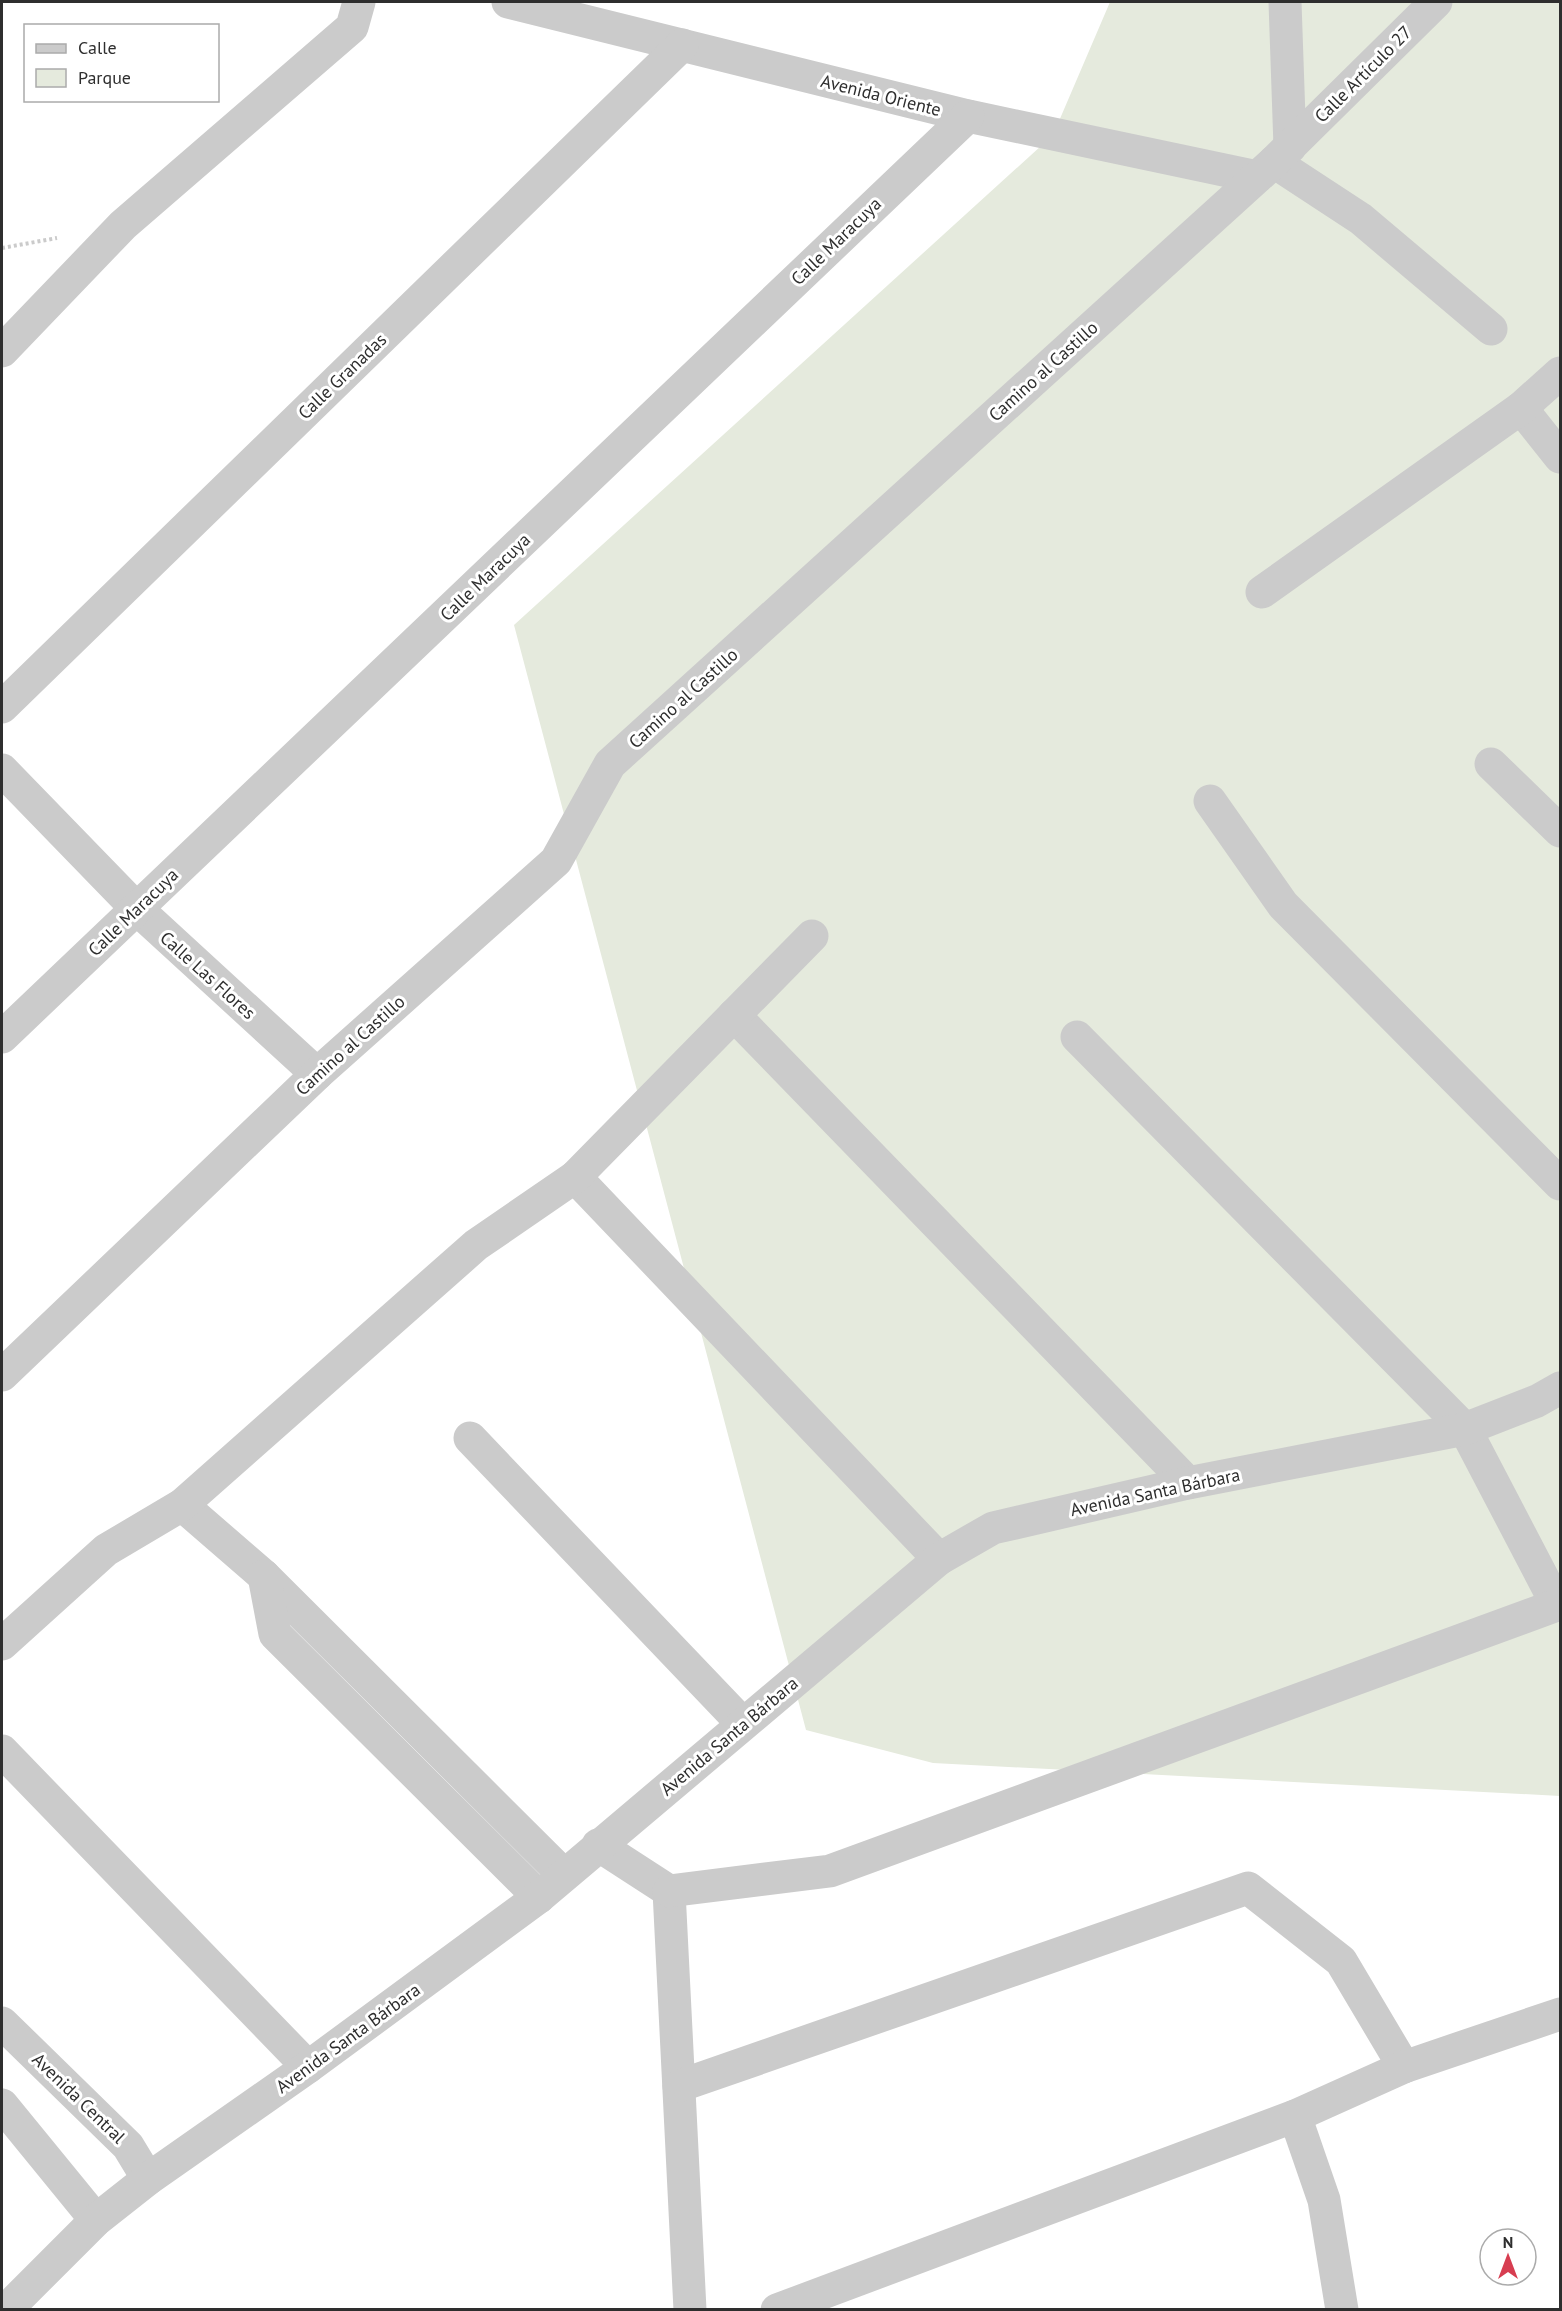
<svg xmlns="http://www.w3.org/2000/svg" width="1562" height="2311" font-family="'PT Sans',sans-serif">
	<style>
		.green { fill: #e5eadd }
		.lines { fill: none; stroke-linecap: round; stroke-linejoin: round }
		.path { stroke: #cbcbcb; stroke-width: 4; stroke-dasharray: 3 3; stroke-linecap: butt }
		.minor { stroke: #cbcbcb; stroke-width: 33 }
		.labels { text-anchor: middle; dominant-baseline: central; stroke-width: 6; stroke-linejoin: round; paint-order: stroke }
		.street-label { font-size: 18px; fill: #2e2e2e; stroke: #fff }
	</style>
	<rect width="100%" height="100%" fill="#fff"/>
	<polygon class="green" points="1110,2 1560,2 1560,1796 933,1763 806,1730 514,625 1053,135"/>
	<g class="lines">
		<polyline class="path" points="2,248 57,238"/>
		<g class="minor">
			<polyline points="508,2 968,116 1257,177"/>
			<polyline points="1285,2 1290,147"/>
			<polyline points="1274,162 1361,219 1491,329"/>
			<polyline points="2,351 123,225 352,27 359,2"/>
			<polyline points="1521,408 1560,457"/>
			<polyline points="1262,592 1521,408 1560,373"/>
			<polyline points="2,707 682,45"/>
			<polyline points="1491,764 1560,831"/>
			<polyline points="2,770 137,909 317,1074"/>
			<polyline points="1210,801 1283,905 1560,1184"/>
			<polyline points="734,1015 1188,1483"/>
			<polyline points="2,1037 968,116"/>
			<polyline points="1077,1037 1465,1429 1557,1605"/>
			<polyline points="575,1177 939,1559"/>
			<polyline points="2,1375 317,1074 556,861 610,764 1274,162 1436,2"/>
			<polyline points="470,1438 743,1724"/>
			<polyline points="182,1505 264,1576 564,1875"/>
			<polyline points="264,1576 275,1634 539,1897"/>
			<polyline points="2,1644 106,1550 182,1505 476,1245 575,1177 812,936"/>
			<polyline points="2,1751 308,2067"/>
			<polyline points="598,1845 669,1891 690,2310"/>
			<polyline points="669,1891 830,1871 1560,1604"/>
			<polyline points="2,2023 128,2146 148,2179"/>
			<polyline points="679,2086 1248,1888 1341,1961 1404,2067"/>
			<polyline points="2,2105 96,2220"/>
			<polyline points="1295,2116 1324,2200 1342,2310"/>
			<polyline points="6,2310 96,2220 148,2179 308,2067 539,1897 939,1559 993,1528 1188,1483 1465,1429 1537,1401 1560,1388"/>
			<polyline points="777,2310 1295,2116 1404,2067 1560,2014"/>
		</g>
	</g>
	<g class="labels">
		<g class="street-label">
			<text transform="translate(1363 74) rotate(-45)">Calle Artículo 27</text>
			<text transform="translate(881 95) rotate(14)">Avenida Oriente</text>
			<text transform="translate(836 241) rotate(-44)">Calle Maracuya</text>
			<text transform="translate(1043 371) rotate(-42)">Camino al Castillo</text>
			<text transform="translate(342 376) rotate(-44)">Calle Granadas</text>
			<text transform="translate(485 577) rotate(-44)">Calle Maracuya</text>
			<text transform="translate(683 698) rotate(-42)">Camino al Castillo</text>
			<text transform="translate(133 912) rotate(-44)">Calle Maracuya</text>
			<text transform="translate(208 975) rotate(42)">Calle Las Flores</text>
			<text transform="translate(350 1045) rotate(-42)">Camino al Castillo</text>
			<text transform="translate(1155 1492) rotate(-12)">Avenida Santa Bárbara</text>
			<text transform="translate(729 1736) rotate(-40)">Avenida Santa Bárbara</text>
			<text transform="translate(348 2038) rotate(-36)">Avenida Santa Bárbara</text>
			<text transform="translate(79 2098) rotate(44)">Avenida Central</text>
		</g>
	</g>
	<rect width="1562" height="2311" fill="none" stroke="#2e2e2e" stroke-width="6"/>
	<rect x="24" y="24" width="195" height="78" fill="#ffffff" stroke="#ababab" stroke-width="1.5"/>
	<rect x="36" y="44" width="30" height="9" fill="#cbcbcb" stroke="#ababab" stroke-width="1.5"/>
	<text x="78" y="54" font-size="18" fill="#2e2e2e">Calle</text>
	<rect x="36" y="69" width="30" height="18" fill="#e5eadd" stroke="#ababab" stroke-width="1.5"/>
	<text x="78" y="84" font-size="18" fill="#2e2e2e">Parque</text>
	<g transform="translate(1508 2257)"><circle r="28" fill="#ffffff" stroke="#ababab" stroke-width="1.5"/>
	<path d="M0-4.5L10 22L0 15L-10 22Z" fill="#d73e51"/>
	<text y="-9" font-size="16" font-weight="bold" text-anchor="middle" fill="#2e2e2e">N</text>
	</g>
</svg>
